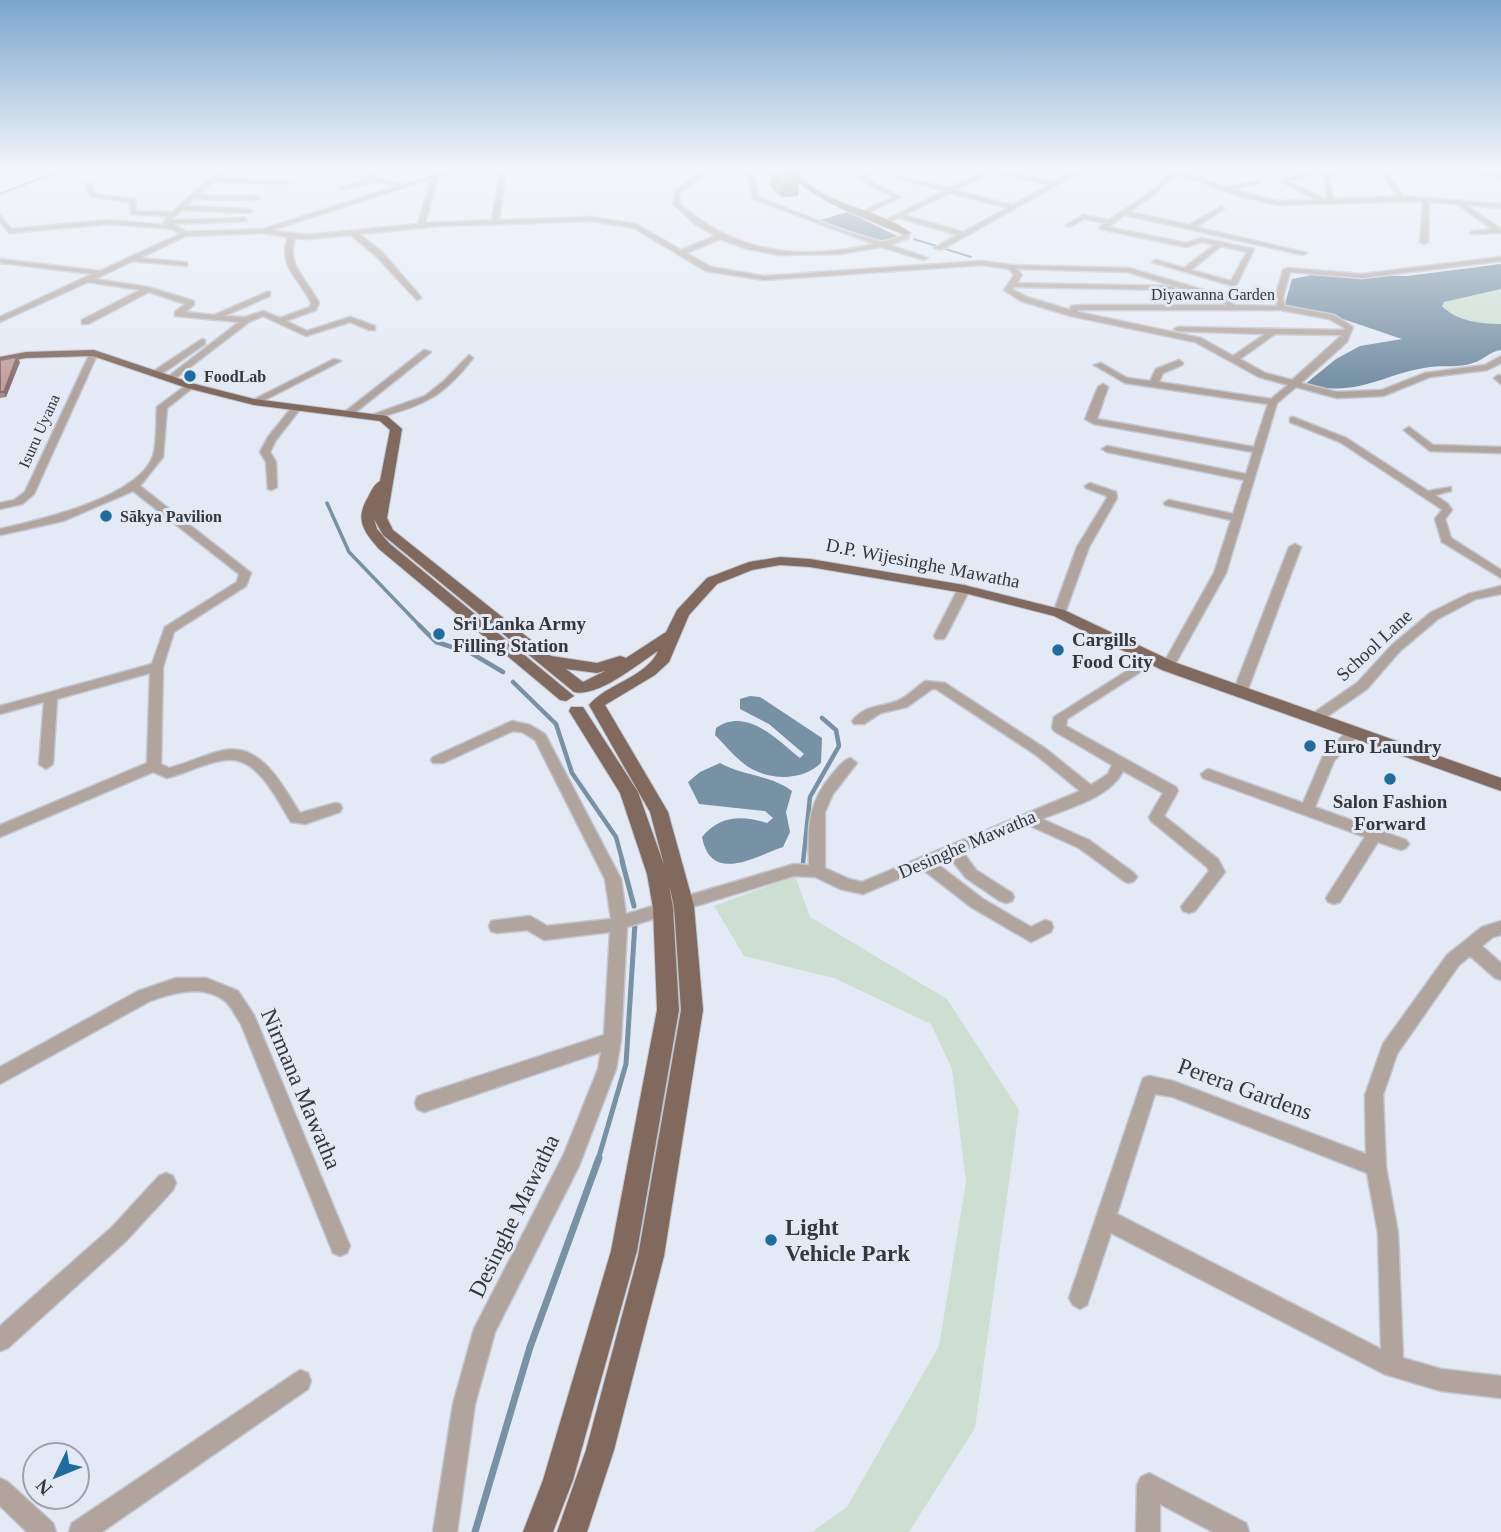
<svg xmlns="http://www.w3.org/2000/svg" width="1501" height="1532" font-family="'Times New Roman',serif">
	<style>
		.green { fill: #ccdfd0 }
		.water { fill: #7791a5 }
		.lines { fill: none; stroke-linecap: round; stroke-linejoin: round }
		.stream-far4 { stroke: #7791a5; stroke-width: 2 }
		.stream-far3 { stroke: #7791a5; stroke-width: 3.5 }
		.stream-far2 { stroke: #7791a5; stroke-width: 4.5 }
		.stream-far1 { stroke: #7791a5; stroke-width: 5 }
		.stream { stroke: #7791a5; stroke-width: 7 }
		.street-casing { stroke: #c1c6d0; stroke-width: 3 }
		.secondary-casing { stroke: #c1c6d0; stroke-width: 2 }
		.primary-casing { stroke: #c1c6d0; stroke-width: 2 }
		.street { fill: #b1a49d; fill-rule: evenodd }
		.secondary { fill: #958278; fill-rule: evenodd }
		.primary { fill: #816a5d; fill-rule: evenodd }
		.wall { fill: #a98a88 }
		.shaded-wall { fill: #89716f }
		.building { fill: #c4a19e; stroke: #89716f; stroke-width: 2 }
		.poi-dot { fill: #1f6d9f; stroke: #e4eaf5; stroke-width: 2.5 }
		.labels { text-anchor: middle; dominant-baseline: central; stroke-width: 6; stroke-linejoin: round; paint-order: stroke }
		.far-street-label { font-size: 16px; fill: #34373b; stroke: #e4eaf5 }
		.far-poi-label { font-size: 16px; font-weight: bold; fill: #34373b; stroke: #e4eaf5; text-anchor: start }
		.street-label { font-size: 19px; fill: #34373b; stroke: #e4eaf5 }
		.poi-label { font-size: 19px; font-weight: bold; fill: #34373b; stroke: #e4eaf5; text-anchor: start }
		.near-street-label { font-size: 23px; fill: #34373b; stroke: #e4eaf5 }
		.near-poi-label { font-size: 23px; font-weight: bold; fill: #34373b; stroke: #e4eaf5; text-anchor: start }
	</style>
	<rect width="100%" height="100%" fill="#e4eaf5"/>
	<g class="green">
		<path d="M1501,289V324C1481,324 1457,321 1441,306L1443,302Z"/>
		<polygon points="795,876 810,917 947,999 1019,1110 975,1428 909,1532 812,1532 847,1507 939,1346 966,1182 952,1069 931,1024 834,978 744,956 714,906"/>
	</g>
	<g class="water">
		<polygon points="848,212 901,238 882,243 820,220"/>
		<path d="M1501,264V289L1444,302L1442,306C1456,321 1481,324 1501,324V350C1488,352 1484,360 1473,363C1460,368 1443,365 1430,367C1377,375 1363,397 1304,385L1336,359L1360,346L1402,339L1334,316L1284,307L1292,279L1312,275L1407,276Z"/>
		<path d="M750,696L760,697L822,738L821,763C802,782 764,781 743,763C733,755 724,744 715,735L716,728C747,707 776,739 800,758L804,754L769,724L740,709V699Z"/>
		<path d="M720,763C743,776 771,775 792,791L786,812L790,832L783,847C754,857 711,884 702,837C720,816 741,815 767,823L773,818L765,811L699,804L688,782L700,772Z"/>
	</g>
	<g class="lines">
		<g class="stream-far4">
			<polyline points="0,194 64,169"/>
			<polyline points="914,239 971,257"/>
		</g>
		<polyline class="stream-far3" points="327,503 349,552 421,627"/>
		<g class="stream-far2">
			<polyline points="419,625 436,642 471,653 503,672"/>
			<polyline points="513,682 556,724 572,773 616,837 623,863"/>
			<polyline points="803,863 810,797 839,746 836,730 822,718"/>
		</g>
		<g class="stream-far1">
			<polyline points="622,861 634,906"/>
			<polyline points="598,1160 626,1064 635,923"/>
		</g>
		<polyline class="stream" points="475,1532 530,1347 599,1158"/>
		<g class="street-casing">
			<g id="street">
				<path d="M220,169H226L217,178L290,182L287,184L213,182L198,195L257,196L260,198L257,200L194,199L186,206L249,209L252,211L249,213L182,210L171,220L245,218L247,221L174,224L186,232L263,229L397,186L375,181L342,190L339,188L368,179L366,177L371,171L369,169L378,170L373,176L402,185L453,169H461L438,177L425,223L492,220L500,170L504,169L506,170L499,220L592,217L636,224L681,250L715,236L696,225L673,204L675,191L704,169H710L680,193L679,203C736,254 801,261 874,244L753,199L748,175L753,169H759L754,175L758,197L839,229L882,242L903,236L905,232H909V238L890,245L928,258L924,260L881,247L839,254L780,255L748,249L720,239L686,253L711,267L764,276L982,261L1011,265L1129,268L1228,297L1234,305L1277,306L1275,298L1283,270L1287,268L1362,274L1501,257V261L1362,278L1290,272L1283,298L1285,306L1334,315L1353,327L1347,342L1301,383L1337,392L1382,390L1425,373L1485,365L1501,356V363L1487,370L1430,377L1383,396L1337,398L1296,387L1277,403L1226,573L1174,666L1168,670L1162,666L1214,573L1231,520L1165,505L1164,503L1169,500L1233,514L1244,480L1107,452L1102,449L1107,446L1246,474L1253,452L1094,424L1085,419L1098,387L1103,384L1108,387L1097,419L1254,447L1268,404L1125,383L1094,365L1101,363L1127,378L1150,381L1156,369L1179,360L1183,363L1182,365L1163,373L1159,382L1271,399L1288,385L1259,377L1195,342L1071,316L1021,301L1004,290L1014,275L1009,269L982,265L764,280L706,271L634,228L592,221L439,226L359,234L382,252L420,296L421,298L417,300L376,256L351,235L306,239L295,238C285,265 308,280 319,303L316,310L286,321L307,331L350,317L375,326V330H369L350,322L306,336L263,316L249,322L172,381L169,380V376L239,322L175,316V312L185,304L149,292L88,324H82V320L140,290L88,282L0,322V317L92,274L1,263L0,259L100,271L180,234L172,229L109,224L9,233L0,222V215L11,229L109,220L166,225L164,222L167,216L131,214L130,202L91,197L85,184L90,183L96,194L135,199L136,211L172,212ZM431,179L418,224L306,235L272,230ZM262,233L288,237C277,267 300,278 311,303L310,307L280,318L263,311L245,317L224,316L270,296V292H267L214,315L185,312L194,305V301L148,287L95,279L133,261L187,266V262H184L140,258L186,236ZM1017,269L1128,272L1222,301L1226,305H1083L1071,306L1070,310L1027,297L1012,289L1014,287L1171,290L1175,288L1171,286L1017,283L1022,275ZM1078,310H1281L1329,319L1345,328L1344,330L1178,327L1174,329L1178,331L1265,334L1233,356L1201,338L1078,312ZM1275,334L1342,335L1292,380L1265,373L1240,359Z"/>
				<polygon points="873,169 880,169 865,178 901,197 864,215 860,215 860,213 893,197 857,178"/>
				<path d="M983,169H997L1054,182L1079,169H1086L941,250L934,248L957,235L899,218L885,224L880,223L944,191L892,177V175L949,188L986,171ZM992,172L1049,185L1012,205L955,190ZM950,193L1007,208L963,232L904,215Z"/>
				<path d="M1191,169H1199L1188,173L1225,187L1259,181V183L1231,189L1278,201L1317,200L1279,181L1311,172L1313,175L1288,181L1321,197V199H1327L1323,173L1344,169L1343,173L1329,175L1333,199L1397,196L1378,169H1384L1403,196L1501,204V208L1466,205L1501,229V233L1470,234L1472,231L1492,229L1457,204L1429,202L1428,242L1424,244L1420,242L1423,201L1278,205L1238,196L1182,175L1171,178L1157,192L1130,212L1189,225L1222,206L1224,209L1196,227L1307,253L1303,255L1125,215L1108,227L1186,243L1202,238L1254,249L1237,284L1233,286L1152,262L1156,260L1184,268L1214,245L1202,242L1186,247L1100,229V227L1105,223L1084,219L1070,227L1065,226L1083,215L1109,220L1153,190L1167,176L1176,173L1177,171ZM1221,246L1247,252L1231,281L1191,270Z"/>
				<polygon points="1455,169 1501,174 1501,178 1458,171"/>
				<polygon points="202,339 205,340 205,344 160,375 154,375 154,371"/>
				<polygon points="424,350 431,352 352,415 346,415 346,411"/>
				<polygon points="91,351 98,353 34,494 22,504 0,509 0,503 14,500 25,492"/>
				<path d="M469,355L473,358C443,397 424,405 377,418L369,416L425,396L444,381Z"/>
				<polygon points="334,359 341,361 257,404 249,402"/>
				<polygon points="1498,375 1501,376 1501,384 1494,378"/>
				<path d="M188,384L195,386L167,408L163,457L140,486L251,573L246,586L174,632L163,667L161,764L169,768C186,764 203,755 221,751C261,741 282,785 300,813L335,803L340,804L342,808L340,812L305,824L291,822C277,800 258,756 226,760C206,762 187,773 167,778L153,772L0,837V825L147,763L150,673L57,699L53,764L46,769L39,764L44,702L0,714V706L152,664L165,627L237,582L239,574L133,491L63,521L0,535V529C39,520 138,498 153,456C157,444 156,420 157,407Z"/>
				<polygon points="293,406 301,408 276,440 270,452 276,462 277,487 272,490 268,489 266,462 260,452 268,437"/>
				<polygon points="1293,417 1346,438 1428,491 1451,487 1451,491 1435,495 1448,504 1452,510 1445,519 1451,538 1501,570 1501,578 1442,542 1435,519 1442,510 1440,508 1340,442 1290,422 1290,418"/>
				<polygon points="1409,427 1433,445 1501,447 1501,453 1430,451 1406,432 1404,430"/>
				<polygon points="1090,483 1116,492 1117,498 1089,547 1065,613 1059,617 1053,613 1077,547 1107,498 1107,496 1086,488 1085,486"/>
				<polygon points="1295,544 1301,547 1247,692 1240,696 1235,695 1233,692 1289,547"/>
				<polygon points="964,585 970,589 946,636 944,639 936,639 934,636 958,589"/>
				<polygon points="1501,586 1501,594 1476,599 1438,619 1400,651 1367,689 1319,722 1309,722 1307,719 1309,716 1357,683 1392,645 1430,613 1468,594"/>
				<path d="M1152,655L1158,659L1156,662L1067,719L1066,726L1176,787L1178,791L1164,816L1218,859L1225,872L1195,911L1189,913L1183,911L1181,907L1209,871L1207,867L1151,821L1149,817L1163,793L1123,771C1110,798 1068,808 1042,819L1089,840L1134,873L1137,877L1134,881L1129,883L1124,881L1079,848L1028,825L963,852L976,870L1012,893L1014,897L1012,901L1006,903L1000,901L966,878L950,858L936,863L983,899L1031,927L1045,920L1051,922L1053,927L1051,932L1031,942L971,907L922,869L863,894L840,889L815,877L794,876L627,927L621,1040L616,1069L579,1166L495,1332L475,1404L457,1532H433L453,1404L474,1329L564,1154L598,1069L601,1052L424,1112L417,1109L415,1103L417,1097L424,1094L604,1035L610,932L544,940L527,930L497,933L491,931L489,926L491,921L530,916L547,926L611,919L605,879L535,740L522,732L513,731L443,763H433L431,760L433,757L512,721L530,725L545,734L621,879L626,914L794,864L809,865C808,826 807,803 834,772C839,766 843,761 850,758L857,763L833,794L825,812V868L849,879L862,882L1080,791L1036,755L936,689H932L907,707L881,713L864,724H854L852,721C866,704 880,708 897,701C907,697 917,687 925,681L945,683L1046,749L1091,785L1108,774L1112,765L1054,731L1052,728L1054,717Z"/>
				<polygon points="1353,728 1360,733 1334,761 1315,807 1406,840 1409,844 1406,848 1401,850 1378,842 1340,902 1334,904 1328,902 1326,898 1365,837 1203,778 1201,774 1208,769 1303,803 1323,756 1348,730"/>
				<path d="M1501,921V935L1493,937L1482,946L1501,963V980L1495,978L1470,956L1459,965L1397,1054L1383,1095L1386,1167L1398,1233L1403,1358L1441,1369L1501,1376V1398L1441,1391L1384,1374L1111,1233L1087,1305L1080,1309L1073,1305L1069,1298L1143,1078L1149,1076L1173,1081L1366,1154L1365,1095L1383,1044L1447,955L1482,927ZM1155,1094L1173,1097L1367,1173L1378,1233L1381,1349L1117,1214Z"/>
				<path d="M176,978H206L238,991L254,1015L350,1246L347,1253L340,1256L333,1253L241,1024C236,1017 231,1006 225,1001C203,984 173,993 150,1001L0,1084V1067L138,991Z"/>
				<polygon points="166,1173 173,1176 176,1183 173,1190 126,1241 8,1348 0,1351 0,1326 112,1227 159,1176"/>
				<polygon points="300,1370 308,1373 311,1381 308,1389 102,1532 69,1532 72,1523"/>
				<polygon points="1149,1473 1246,1523 1249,1532 1213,1532 1160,1504 1160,1532 1136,1532 1137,1485 1141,1477"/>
				<polygon points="0,1478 8,1482 53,1523 56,1532 27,1532 0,1506"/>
			</g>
		</g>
		<g class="secondary-casing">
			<path id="secondary" d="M787,169H795C821,206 876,207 911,233L904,235C867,218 810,202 787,169Z"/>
		</g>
		<g class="primary-casing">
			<path id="primary" d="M94,350L195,384L254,399L387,416L402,429L387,518L393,530L551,656L597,663L620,656L626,658L666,632L677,610L707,578L749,562L780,557L810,559L964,585L1064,610L1174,662L1501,778V791L1162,670L1054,616L964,593L810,567L780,565L752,570L717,584L689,615L669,662L655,675L605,705L668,812L694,906L703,1010L664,1256L614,1450L587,1532H557L586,1450L638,1256L681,1010L674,906L669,885L673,908L679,1010L637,1251L573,1480L553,1532H523L543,1480L611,1251L657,1010L653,908L647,874L620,793L569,711L571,707H583L638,792L664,865L650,812L589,705C606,684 647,677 658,651C639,663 598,698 574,692L383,535L374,519L377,529L389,543L574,696L566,701L560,700L379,549C364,532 355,520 367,499C371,492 373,485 380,481L390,430L380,421L254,405L187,388L93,356L26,358L0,363V357L26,352ZM566,669L597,673L605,671L583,682Z"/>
		</g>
		<use href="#street" class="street"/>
		<use href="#secondary" class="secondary"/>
		<use href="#primary" class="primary"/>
	</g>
	<g class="wall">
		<polygon points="771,175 799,183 798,196 781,197 771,187"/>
		<polygon points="0,360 20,362 6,397 0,398"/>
	</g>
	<g class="shaded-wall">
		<polygon points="799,183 798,196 781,197 781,185"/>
		<polygon points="17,357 20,362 6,397 4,392"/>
	</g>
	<g class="building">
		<polygon points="787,173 799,183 781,185 771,175"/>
		<polygon points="17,357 4,392 0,392 0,360"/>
	</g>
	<linearGradient id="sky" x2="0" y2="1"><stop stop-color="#7ba6cd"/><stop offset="0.44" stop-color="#f3f6fa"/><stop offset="1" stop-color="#f3f6fa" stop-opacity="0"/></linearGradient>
	<rect width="1501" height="383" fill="url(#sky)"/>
	<g class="poi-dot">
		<circle cx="190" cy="376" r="7"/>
		<circle cx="106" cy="516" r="7"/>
		<circle cx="439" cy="634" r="7"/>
		<circle cx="1058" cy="650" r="7"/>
		<circle cx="1310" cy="746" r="7"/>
		<circle cx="1390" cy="779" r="7"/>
		<circle cx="771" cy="1240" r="7"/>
	</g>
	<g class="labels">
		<g class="far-street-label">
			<text x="1213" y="294">Diyawanna Garden</text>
			<text transform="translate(39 431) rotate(-66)">Isuru Uyana</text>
		</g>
		<g class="far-poi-label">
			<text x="204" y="376">FoodLab</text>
			<text x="120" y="516">Sākya Pavilion</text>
		</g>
		<g class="street-label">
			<text transform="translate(923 563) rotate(11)">D.P. Wijesinghe Mawatha</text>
			<text transform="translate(1374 645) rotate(-43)">School Lane</text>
			<text transform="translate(967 844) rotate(-23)">Desinghe Mawatha</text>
		</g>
		<g class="poi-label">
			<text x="453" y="623">Sri Lanka Army<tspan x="453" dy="22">Filling Station</tspan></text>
			<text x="1072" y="639">Cargills<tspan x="1072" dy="22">Food City</tspan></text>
			<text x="1324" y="746">Euro Laundry</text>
			<text x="1390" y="801" text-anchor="middle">Salon Fashion<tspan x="1390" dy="22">Forward</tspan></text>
		</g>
		<g class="near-street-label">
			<text transform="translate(301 1089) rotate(67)">Nirmana Mawatha</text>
			<text transform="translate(1245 1089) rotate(20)">Perera Gardens</text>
			<text transform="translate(514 1216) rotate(-64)">Desinghe Mawatha</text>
		</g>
		<g class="near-poi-label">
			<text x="785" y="1227">Light<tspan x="785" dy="26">Vehicle Park</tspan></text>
		</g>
	</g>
	<g transform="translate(56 1476) rotate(227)"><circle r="33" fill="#e4eaf5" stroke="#9ea2ab" stroke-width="2"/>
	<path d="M0-5L12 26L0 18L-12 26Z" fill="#1f6d9f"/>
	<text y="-10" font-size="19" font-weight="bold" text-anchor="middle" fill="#34373b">N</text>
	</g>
</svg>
